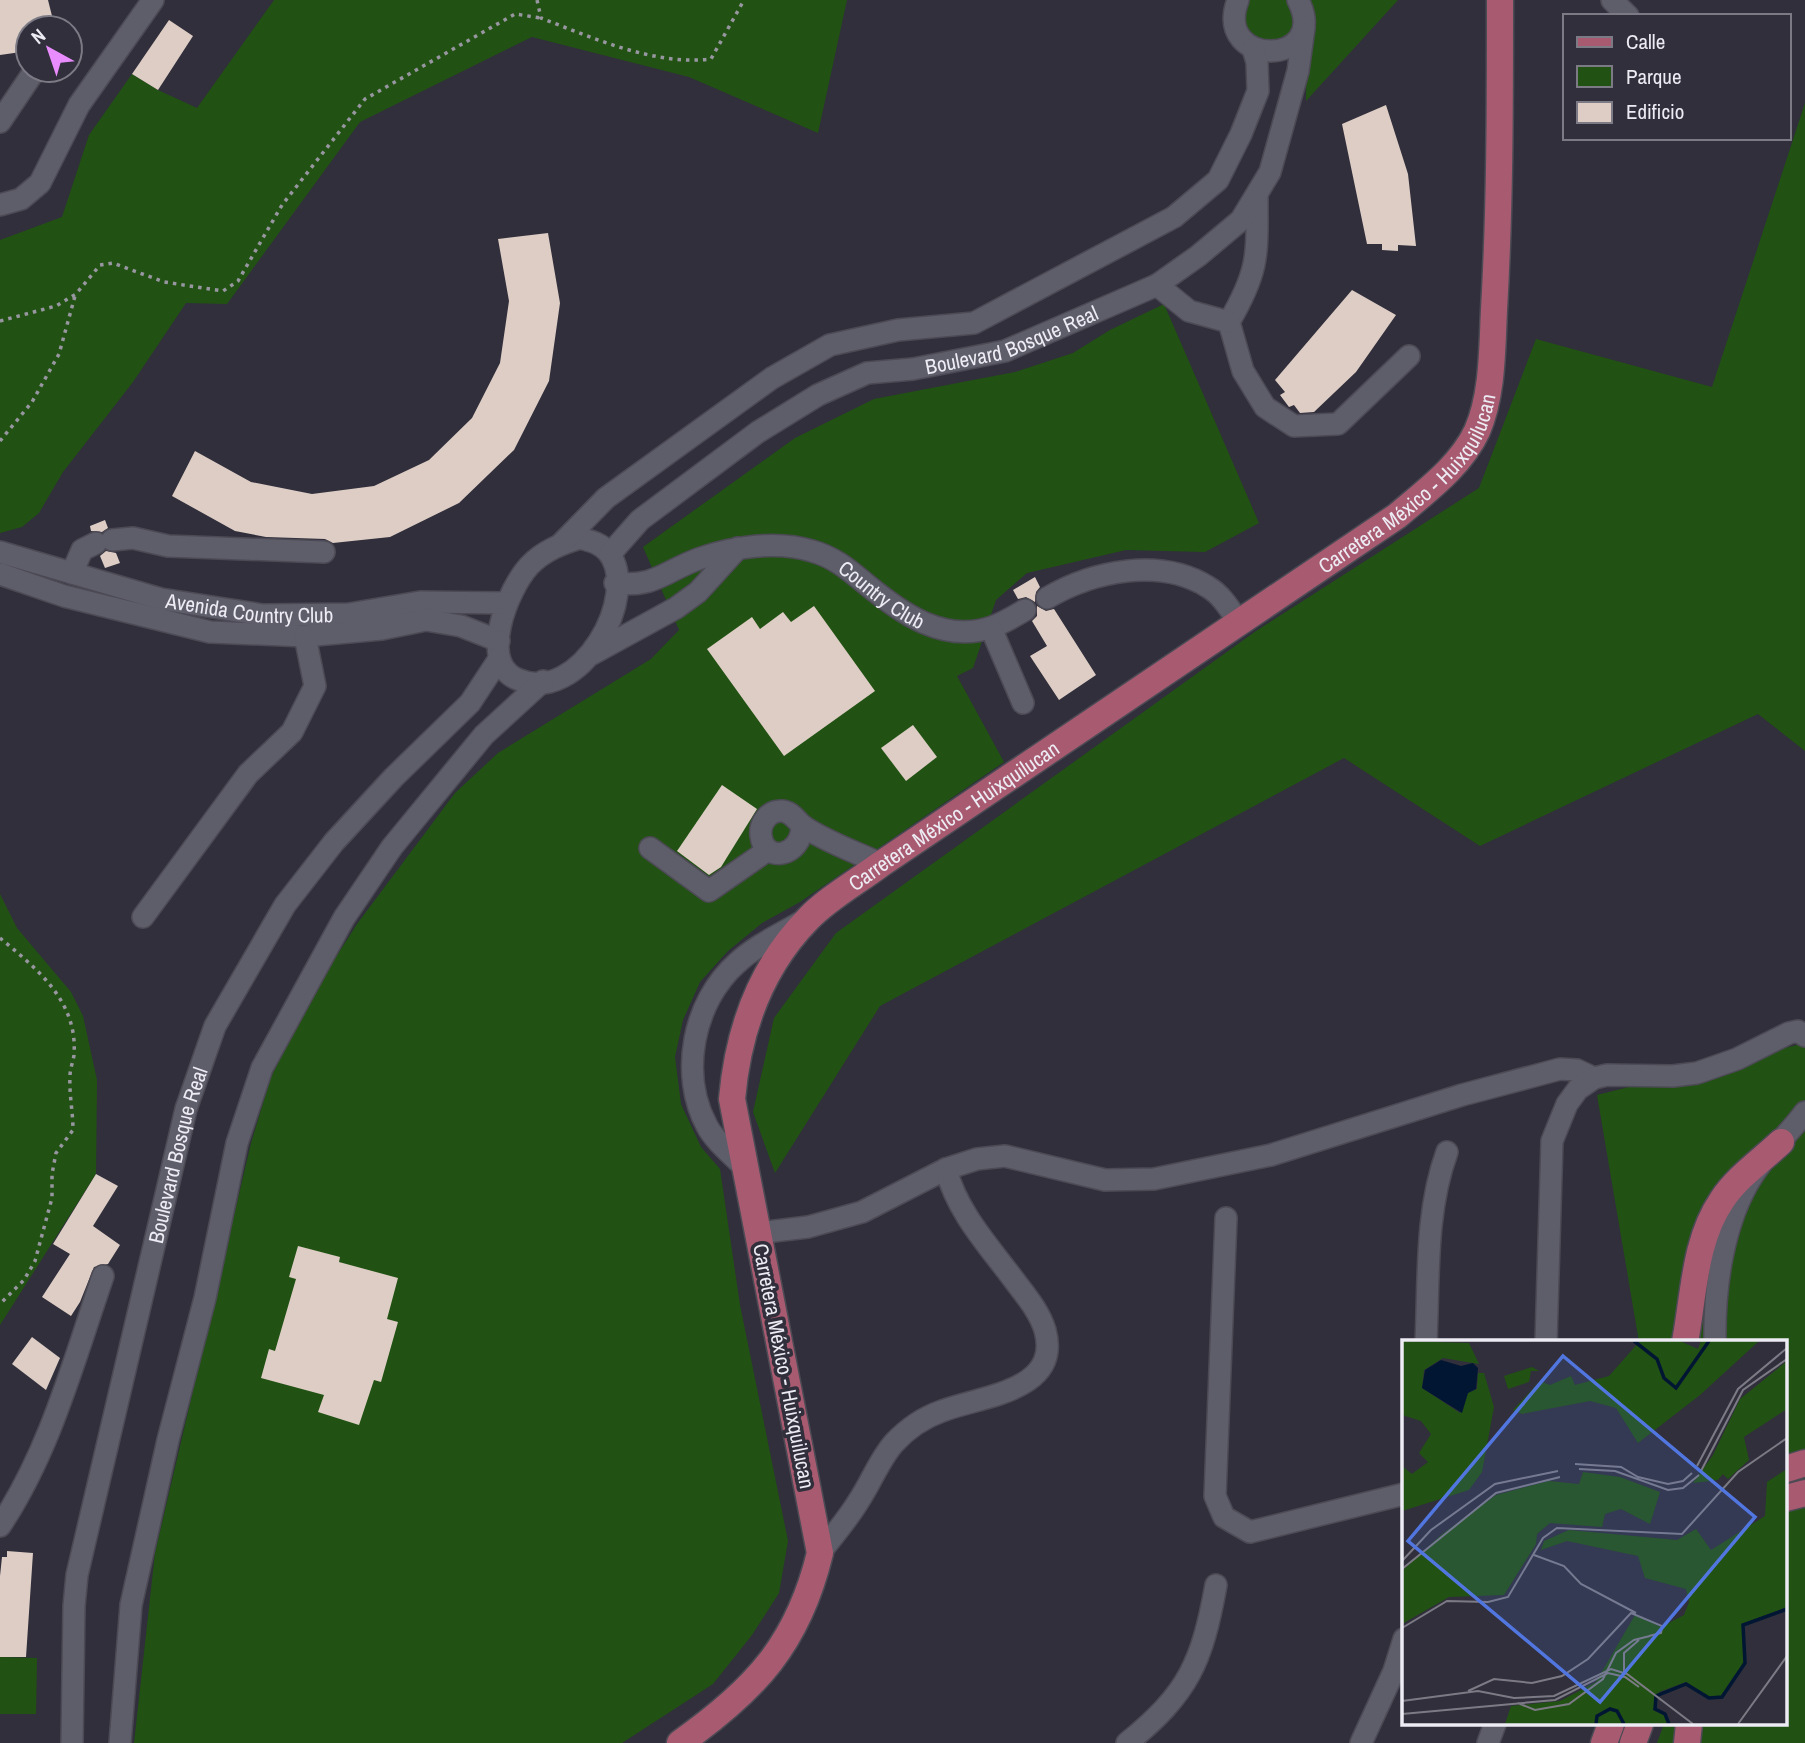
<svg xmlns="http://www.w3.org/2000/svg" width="1805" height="1743" font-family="'Archivo Narrow',sans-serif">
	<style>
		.green { fill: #225213 }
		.building { fill: #ddcdc5 }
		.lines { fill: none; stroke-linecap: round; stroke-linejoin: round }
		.minor-casing { stroke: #4c4a54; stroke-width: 24 }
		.major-casing { stroke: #4c4a54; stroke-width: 29 }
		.path { stroke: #9897a1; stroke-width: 3.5; stroke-dasharray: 3.5 5; stroke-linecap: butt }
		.minor { stroke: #5e5d6a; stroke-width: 21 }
		.major { stroke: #a85b70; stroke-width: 26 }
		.labels { text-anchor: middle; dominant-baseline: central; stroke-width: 7; stroke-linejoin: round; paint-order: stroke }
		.street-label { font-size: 21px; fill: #edecf4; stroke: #302f3b }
		.inset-river { fill: none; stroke: #011633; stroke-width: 3.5 }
		.inset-road { fill: none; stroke: #7c7b85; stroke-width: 2 }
		.view { fill: #5176df; fill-opacity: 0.15; stroke: #5176df; stroke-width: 3.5 }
		.inset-edge { fill: none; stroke: #edecf4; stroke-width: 3.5 }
	</style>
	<rect width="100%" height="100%" fill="#302f3b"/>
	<g class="green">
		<polygon points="274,0 847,0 818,133 689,77 532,37 360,122 227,304 186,303 133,382 63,472 39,513 22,527 0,533 0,240 62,217 89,135 132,74 158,90 197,108"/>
		<path d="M1248,0H1288L1295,13L1290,36L1268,45C1243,30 1241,29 1248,0Z"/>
		<polygon points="1307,0 1398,0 1306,101"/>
		<polygon points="1805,103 1805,751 1758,714 1480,846 1344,758 880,1006 775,1173 753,1112 774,1018 836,933 1256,631 1479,488 1536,339 1712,387"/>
		<polygon points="1164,304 1259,523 1205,552 1126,550 1027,573 996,600 973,668 957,676 1004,762 800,902 762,923 728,951 700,982 683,1020 675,1057 681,1104 701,1147 720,1169 740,1305 788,1541 779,1593 752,1635 713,1684 622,1743 134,1743 155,1553 251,1143 271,1077 313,993 357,924 455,793 498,753 651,659 679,630 643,547 795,438 874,399 1015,372 1073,353 1110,330"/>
		<polygon points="0,894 17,928 71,992 83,1016 97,1080 96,1174 0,1325"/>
		<polygon points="1805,1025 1805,1743 1657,1743 1664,1724 1786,1724 1786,1342 1639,1342 1597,1095 1797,1045"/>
		<polygon points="0,1657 37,1658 36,1714 0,1714"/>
	</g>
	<g class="building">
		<polygon points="0,0 48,0 55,28 28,28 28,51 0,55"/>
		<polygon points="169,20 193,36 158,90 132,74"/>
		<polygon points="1386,105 1408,174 1416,246 1398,245 1398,251 1382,250 1382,244 1367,244 1342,124"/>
		<polygon points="548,233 560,303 549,381 514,450 459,503 390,537 333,543 325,539 266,537 235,531 172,496 195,451 251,482 312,494 374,486 429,460 472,418 500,363 509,301 498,239"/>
		<polygon points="1352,290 1396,315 1356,372 1314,412 1300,413 1294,405 1289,407 1280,395 1285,392 1275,380"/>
		<polygon points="105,520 108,528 102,532 91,531 90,526"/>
		<polygon points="106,551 116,553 120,563 105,568 100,556"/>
		<polygon points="1035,577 1040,587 1036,592 1035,602 1026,597 1018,599 1013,590"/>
		<polygon points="814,606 875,691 784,756 707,649 752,617 760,629 783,612 791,622"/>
		<polygon points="1037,606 1046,611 1054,609 1096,675 1059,700 1030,656 1047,646 1032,621 1037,616"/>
		<polygon points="913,725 937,757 906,781 881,748"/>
		<polygon points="722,785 757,809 721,867 709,875 677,851"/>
		<polygon points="96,1174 118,1186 93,1226 120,1245 108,1264 94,1267 80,1302 71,1316 42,1297 70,1254 53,1244"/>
		<polygon points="298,1246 340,1257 339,1262 398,1278 387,1319 398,1322 381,1382 374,1380 359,1425 318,1412 324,1395 261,1378 269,1349 275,1351 296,1279 289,1277"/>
		<polygon points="32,1337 60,1358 46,1390 12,1364"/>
		<polygon points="7,1551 33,1553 26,1657 0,1657 0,1576 2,1557 7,1557"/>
	</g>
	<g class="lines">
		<g class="minor-casing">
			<g id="minor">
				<path d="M1238,0C1212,69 1332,67 1298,0"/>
				<polyline points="1612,0 1628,16"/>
				<polyline points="0,122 35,70"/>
				<path d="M1257,195C1257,254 1260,269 1229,322L1243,371L1265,407L1294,426L1338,424L1409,356"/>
				<polyline points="0,205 21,199 40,183 79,105 153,0"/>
				<polyline points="1157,285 1189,311 1229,322"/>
				<path d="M580,538C591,541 600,543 608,552C642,594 580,707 517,679C478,662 508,589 529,566C543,551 561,544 580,538Z"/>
				<polyline points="112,540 133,538 168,546 324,552"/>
				<polyline points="562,543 606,498 772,378 830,345 898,330 974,323 1174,217 1218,180 1241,134 1258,91 1257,62 1253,49"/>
				<path id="s1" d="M0,552L161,599L263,615L349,614L420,602L506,603"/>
				<path id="s2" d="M610,554L640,520L758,432L818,395L867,373L913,369L1005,351L1157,285L1198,256L1241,220L1270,172L1298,71L1304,28"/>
				<polyline points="72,573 82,550 96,543"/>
				<polyline points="0,574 64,596 210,632 305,636 382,629 426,620 461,626 499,641"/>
				<path id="s3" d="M615,583C656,588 666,570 701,558C734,547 777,540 812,551C834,557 849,570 866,584C901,613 944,644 992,627C1003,623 1015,616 1025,610"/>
				<path d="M1047,598C1093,571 1160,557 1208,587C1222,595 1231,611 1240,624"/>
				<polyline points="991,628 1023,703"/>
				<polyline points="592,654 676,608 698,592 738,548"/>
				<path d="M802,825C802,858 764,863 761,836C759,823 769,810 782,811C793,812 796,821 803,826C826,842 856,852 881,864"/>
				<polyline points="650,848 709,891 768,850"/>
				<polyline points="143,917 248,774 292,732 315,686 305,636"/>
				<path d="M743,1166C731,1154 714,1140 707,1126C679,1074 693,1002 737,963C755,946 779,935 801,922"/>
				<polyline points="1226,1218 1215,1496 1224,1517 1250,1532 1404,1494"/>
				<polyline points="758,1233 808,1227 862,1212 946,1169 977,1159 1005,1156 1105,1180 1154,1179 1271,1155 1462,1095 1560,1069 1577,1070 1594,1078"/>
				<path d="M1426,1342C1429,1279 1425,1212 1447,1152"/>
				<polyline points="1546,1342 1552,1141 1567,1104 1578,1089 1594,1078 1607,1075 1673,1076 1697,1073 1737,1059 1789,1033 1798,1031 1805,1036"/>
				<path d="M1715,1342C1714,1288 1723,1221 1753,1175C1767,1153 1789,1134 1805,1112"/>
				<path d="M0,1526C50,1451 74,1360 103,1276"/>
				<path d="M820,1553C833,1536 847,1520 858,1502C871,1483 879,1460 894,1443C907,1429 925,1417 942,1411C980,1396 1062,1392 1045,1330C1039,1311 1026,1296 1014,1280C988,1245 957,1212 946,1169"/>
				<path id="s4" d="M72,1743L74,1606L77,1575L186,1109L215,1026L285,905L334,842L394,777L470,703L499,659"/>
				<polyline points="120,1743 131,1605 168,1440 205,1298 237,1143 262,1068 344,918 392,847 484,735 543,681"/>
				<path d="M1127,1743C1189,1693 1202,1662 1216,1585"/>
				<polyline points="1361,1743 1394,1671 1404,1639"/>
				<polyline points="1488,1743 1495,1724"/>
			</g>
		</g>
		<g class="major-casing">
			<g id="major">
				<path d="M1685,1342C1694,1295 1694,1241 1722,1200C1736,1178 1762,1160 1781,1142"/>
				<polyline points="1786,1469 1805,1463"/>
				<polyline points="1786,1498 1805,1493"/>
				<path id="s5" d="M680,1743C755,1690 798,1644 820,1553L732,1099C738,1031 759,969 808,919C828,898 857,882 881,864L1397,516C1426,491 1460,467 1477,431C1493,394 1492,349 1494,310C1500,206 1500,104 1500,0"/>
				<polyline points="1604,1743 1611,1724"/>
				<polyline points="1633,1743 1640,1724"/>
				<polyline points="1687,1743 1689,1724"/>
			</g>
		</g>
		<g class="path">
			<path d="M537,0L541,18C593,38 655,66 711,59L744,0"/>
			<polyline points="0,321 56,306 76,294 100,265 113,263 164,282 223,291 238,281 282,205 365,99 515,14 541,18"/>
			<polyline points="0,441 32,402 59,354 75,296"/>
			<path d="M0,938C37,969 78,1001 74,1055C73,1062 70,1069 70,1076C69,1094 73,1112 73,1130L56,1153L52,1174V1198L35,1261L24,1280L0,1304"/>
		</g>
		<use href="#minor" class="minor"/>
		<use href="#major" class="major"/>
	</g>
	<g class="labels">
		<g class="street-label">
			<text stroke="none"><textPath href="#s2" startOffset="466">Boulevard Bosque Real</textPath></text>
			<text stroke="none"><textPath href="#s5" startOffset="1650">Carretera México - Huixquilucan</textPath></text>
			<text stroke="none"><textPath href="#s3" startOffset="287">Country Club</textPath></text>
			<text stroke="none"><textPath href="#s1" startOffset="257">Avenida Country Club</textPath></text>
			<text stroke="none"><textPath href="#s5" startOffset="1083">Carretera México - Huixquilucan</textPath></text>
			<text stroke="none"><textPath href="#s4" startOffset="600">Boulevard Bosque Real</textPath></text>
			<text transform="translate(784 1366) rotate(79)">Carretera México - Huixquilucan</text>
		</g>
	</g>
	<g transform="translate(1402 1340)">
		<rect width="385" height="385" fill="#302f3b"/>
		<path d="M0,1L67,3L77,24L41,18L22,30L20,48L58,73L66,53L75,49L76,33H82L92,67L80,132L67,150L0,171V126L10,134L26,122L17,113L29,94L19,81L0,75ZM238,1H278L296,9L299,1H357L298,55L236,103L214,68L188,61L120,74L111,70L138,41L148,45L169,36L173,45L207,36ZM385,21V69L342,97L347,120L326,139L321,134L316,140L291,143L311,115L338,59ZM130,27L137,31H129L127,42L106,49L102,36ZM385,129V267L340,284L342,323L319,356L308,357L284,342L257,352L251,370L262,375L265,384H103L109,366L158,361L194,342L233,275L259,287L282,275L287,262L284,249L243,238L236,216L165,201L139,210L142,201L167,190L275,200L294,189L309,210L363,176L365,142ZM181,132L218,137L258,152L248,184L219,169L203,174L200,187L148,183L135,194L134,204L102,255L47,257L0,284V231L39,195L94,155L147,141L177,144Z" fill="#225213"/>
		<path d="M39,20L59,26L71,23L76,28L74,49L66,53L60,73L20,48L23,30Z" fill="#011633"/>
		<path class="inset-river" d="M232,1L255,19L262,38L274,48L307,1M194,384L195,376L208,369L215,371L222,384M267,384L263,374L253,369L254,356L284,344L307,358L320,357L343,323L341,285L385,269"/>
		<path class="inset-road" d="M173,124L219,127L236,137L266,144L281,141L290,133M295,126L336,49L385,8M177,129L213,131L266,150L281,148L297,135M299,131L341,50L385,19M132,215L162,226L179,244L234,273M0,221L29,190L93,144L156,131M0,229L94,153L158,137M0,288L45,261L86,262L106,257L141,198L155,188L280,194L336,132L385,98M222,332V313L237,300M66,351L92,339L130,343L160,336L186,319L229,273L260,286L259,293L247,296M0,361L76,351L112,358L152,356L209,329L225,334L291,384M116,363L133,370L167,364L201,339L214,313L232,300L248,296M0,374L153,360L206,333L223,337L237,347M336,384L385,316"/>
		<path class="view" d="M161,16L353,177L198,362L6,201Z"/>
		<rect width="385" height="385" class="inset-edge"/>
	</g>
	<rect x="1563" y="14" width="228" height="126" fill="#302f3b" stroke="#7c7b85" stroke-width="2"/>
	<rect x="1577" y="37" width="35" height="10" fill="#a85b70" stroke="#7c7b85" stroke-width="2"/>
	<text x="1626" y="49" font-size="21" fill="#edecf4">Calle</text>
	<rect x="1577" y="66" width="35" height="21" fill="#225213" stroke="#7c7b85" stroke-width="2"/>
	<text x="1626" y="84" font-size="21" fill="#edecf4">Parque</text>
	<rect x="1577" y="102" width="35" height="21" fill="#ddcdc5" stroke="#7c7b85" stroke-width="2"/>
	<text x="1626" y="119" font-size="21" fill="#edecf4">Edificio</text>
	<g transform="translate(49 49) rotate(320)"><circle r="33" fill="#302f3b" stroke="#7c7b85" stroke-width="2"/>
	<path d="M0-5L12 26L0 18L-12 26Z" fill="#e98dfe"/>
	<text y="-10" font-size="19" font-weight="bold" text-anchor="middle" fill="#edecf4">N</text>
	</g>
</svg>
